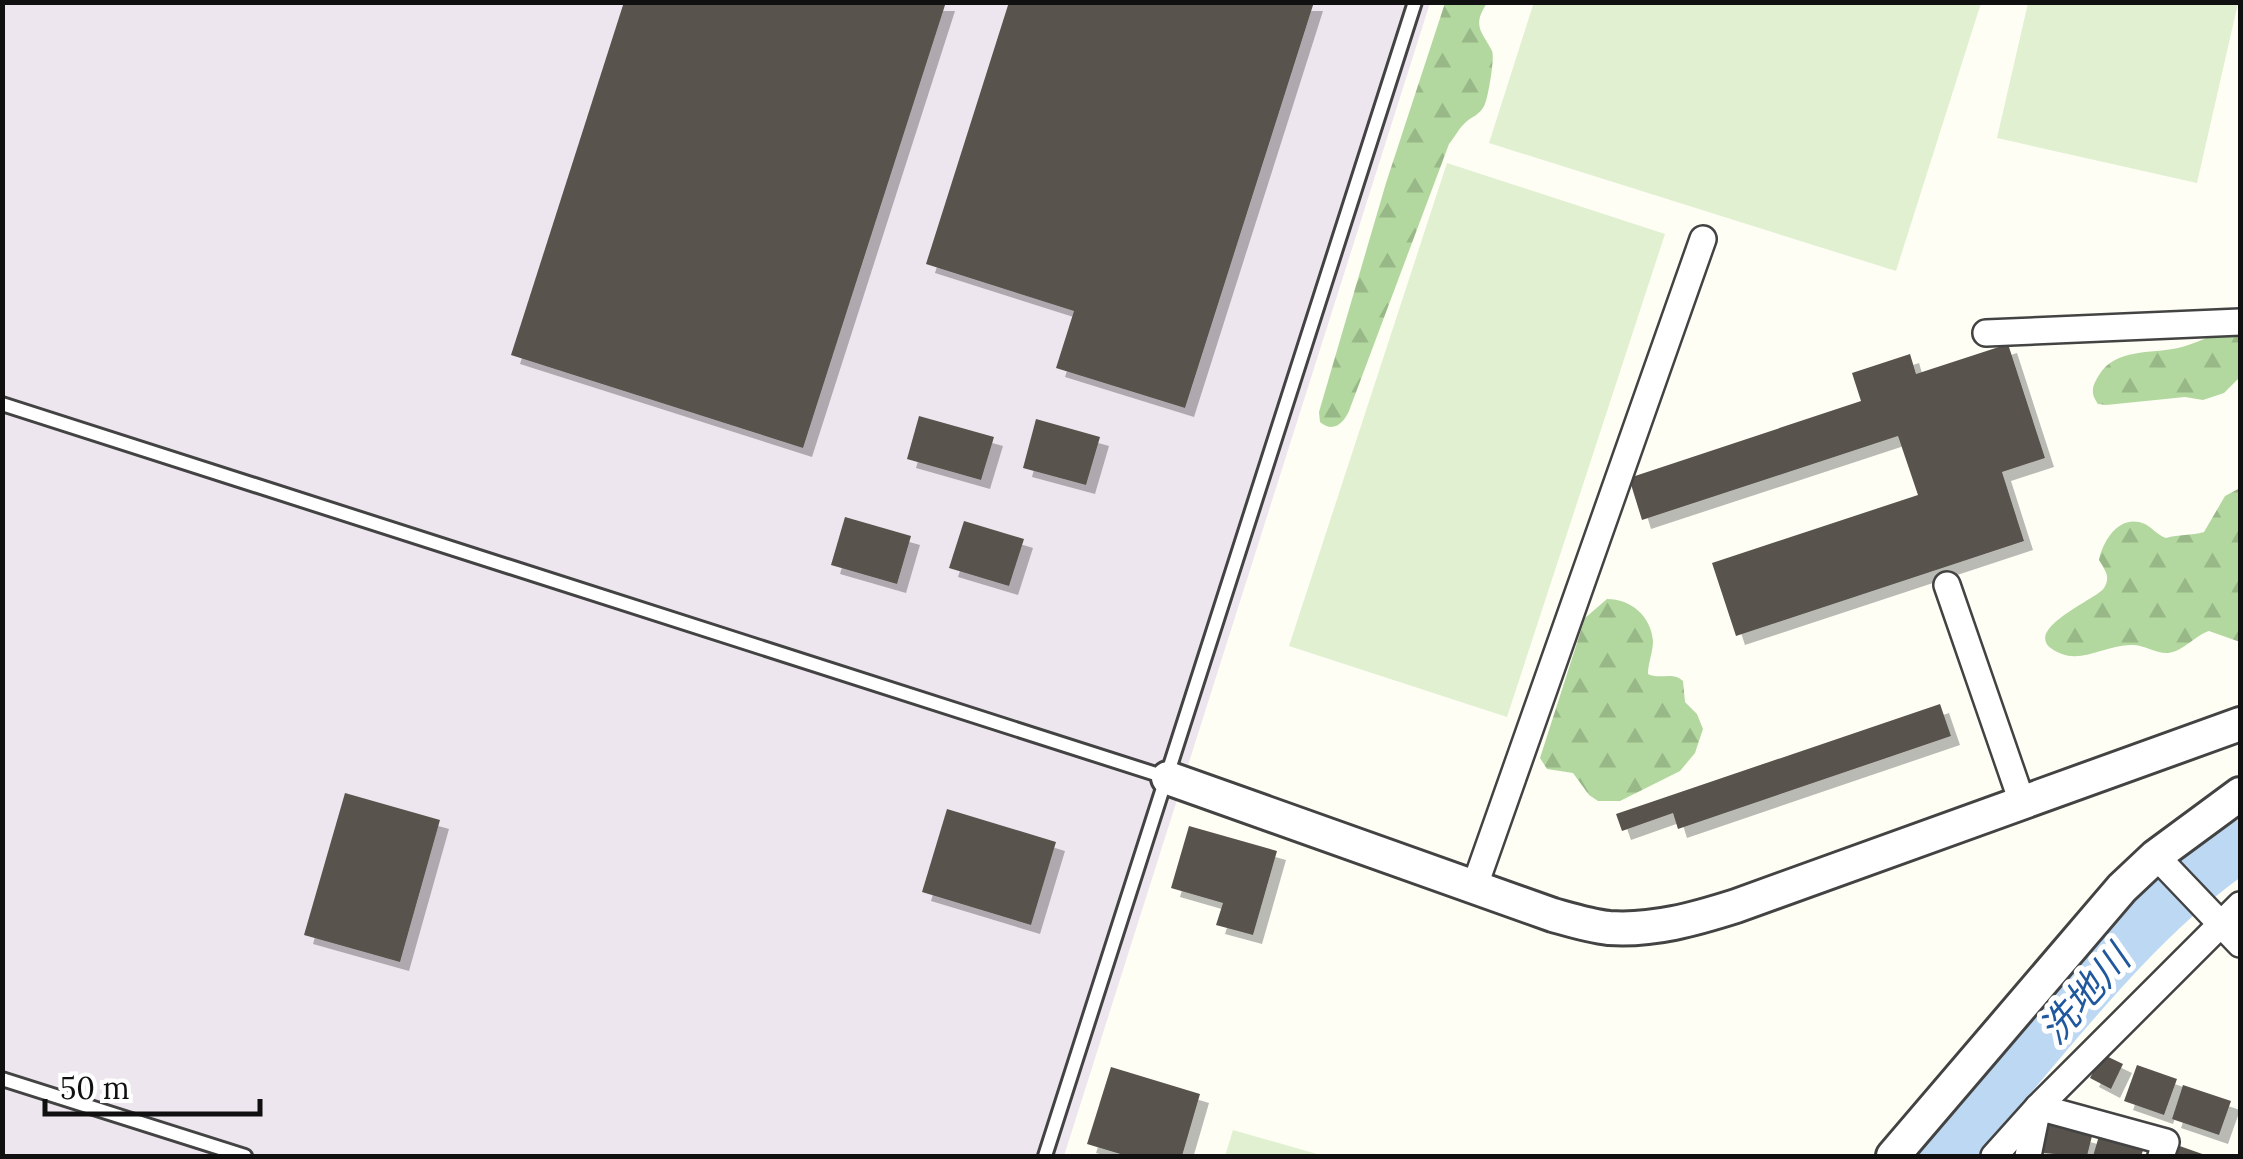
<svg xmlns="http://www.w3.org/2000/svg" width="2243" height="1159" font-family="Lora,'Noto Sans JP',serif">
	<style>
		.industrial { fill: #eee6ee }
		.forest { fill: url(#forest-firs) }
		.pitch { fill: #e1f0d0 }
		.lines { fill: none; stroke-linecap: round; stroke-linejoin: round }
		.river { stroke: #bcd8f3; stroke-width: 52 }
		.building { fill: #59534d; filter: url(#shadow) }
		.service-casing { stroke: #434343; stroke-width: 18 }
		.minor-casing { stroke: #434343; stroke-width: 30 }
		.tertiary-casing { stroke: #434343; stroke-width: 38 }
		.service { stroke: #fff; stroke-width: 12 }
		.minor { stroke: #fff; stroke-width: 25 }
		.tertiary { stroke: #fff; stroke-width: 32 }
		.labels { text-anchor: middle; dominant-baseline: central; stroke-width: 10; stroke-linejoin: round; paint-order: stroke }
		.water-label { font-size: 38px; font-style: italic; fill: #1f589d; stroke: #fff }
	</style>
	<defs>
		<pattern id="forest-firs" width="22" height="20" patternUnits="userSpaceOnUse" patternTransform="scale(2.5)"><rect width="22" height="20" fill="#b2d89f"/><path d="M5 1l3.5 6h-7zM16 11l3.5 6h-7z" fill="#98b888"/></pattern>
		<filter id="shadow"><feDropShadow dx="9" dy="9" stdDeviation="0" flood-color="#0004"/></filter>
	</defs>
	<rect width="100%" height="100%" fill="#fefef5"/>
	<polygon class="industrial" points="2,3 1430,3 1064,1156 3,1156"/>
	<g class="forest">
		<path d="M1445,3H1487C1471,27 1483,32 1492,51C1495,58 1488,97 1485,104C1480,116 1471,116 1463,125C1458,130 1454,138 1449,144L1349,411C1343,424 1333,433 1320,422L1319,412L1386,183Z"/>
		<path d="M2216,334L2240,335V377L2224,393L2203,400L2185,397L2106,405L2098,404C2090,393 2092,386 2099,375C2116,348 2150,354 2178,348C2191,345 2204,339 2216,334Z"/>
		<path d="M2240,488V642L2209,631C2194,636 2184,651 2168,653C2156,654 2143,644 2131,645C2108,645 2083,662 2062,654C2009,634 2098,599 2104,588C2111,577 2105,570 2099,560C2103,540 2120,513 2145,524C2153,528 2157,535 2166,538C2179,534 2191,536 2204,532L2225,496Z"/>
		<path d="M1607,599C1631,599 1651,616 1653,641C1653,652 1648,663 1648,674C1660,680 1673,671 1683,681L1685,702L1697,714L1703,729L1695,753L1680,771L1620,801H1598L1589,795L1573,773L1547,769L1540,758L1585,618Z"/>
	</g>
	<g class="pitch">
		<polygon points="1534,2 1981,3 1896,271 1489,143"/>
		<polygon points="2028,3 2238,3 2197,183 1997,138"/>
		<polygon points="1447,163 1665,234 1507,717 1289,646"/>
		<polygon points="1233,1130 1324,1156 1225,1156"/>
	</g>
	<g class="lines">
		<path class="river" d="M1943,1156C2033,1055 2128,921 2240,846"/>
	</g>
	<g class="building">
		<polygon points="624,2 946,2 803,448 511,355"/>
		<polygon points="1009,2 1314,2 1185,408 1056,368 1074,311 926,264"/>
		<polygon points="2008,344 2045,458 2002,472 2024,541 1736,636 1712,563 1918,495 1898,436 1642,520 1629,478 1861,401 1852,373 1910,354 1916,374"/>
		<polygon points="919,416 994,437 981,480 907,459"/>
		<polygon points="1036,419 1100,437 1086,485 1023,468"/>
		<polygon points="845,517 911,536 897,584 831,565"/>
		<polygon points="964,521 1024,539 1009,586 949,568"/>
		<polygon points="1940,704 1951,736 1678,829 1673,813 1622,831 1616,814"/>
		<polygon points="345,793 440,820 400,962 304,935"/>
		<polygon points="947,809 1056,842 1031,925 922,892"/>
		<polygon points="1189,826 1277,851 1253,935 1216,925 1223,903 1171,888"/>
		<polygon points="2102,1054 2123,1064 2111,1089 2090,1078"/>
		<polygon points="2137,1065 2177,1079 2164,1115 2124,1101"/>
		<polygon points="1111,1067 1200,1094 1182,1156 1127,1156 1087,1144"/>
		<polygon points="2183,1085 2231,1101 2219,1135 2172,1119"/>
		<polygon points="2047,1124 2092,1136 2087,1156 2040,1153"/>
		<polygon points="2099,1136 2144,1148 2141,1156 2093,1156"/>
		<polygon points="2174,1144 2208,1156 2170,1156"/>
	</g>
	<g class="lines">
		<g class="service-casing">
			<g id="service">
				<polyline points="2,404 1165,777"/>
				<polyline points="2,1079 245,1156"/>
				<polyline points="1045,1156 1415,2"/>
			</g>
		</g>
		<g class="minor-casing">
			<g id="minor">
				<polyline points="1986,333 2240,322"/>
				<polyline points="1947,585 2022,802"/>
				<polyline points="2156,856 2240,944"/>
				<polyline points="1474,888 1703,239"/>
				<polyline points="1994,1156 2038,1107 2240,905"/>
				<polyline points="2028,1156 2038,1107 2166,1142 2161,1156"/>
			</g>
		</g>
		<g class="tertiary-casing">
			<g id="tertiary">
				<path d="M1168,778L1553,915C1571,920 1590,926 1609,928C1653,931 1695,919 1736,906L2240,724"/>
				<polyline points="1893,1156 2122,888 2156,856 2240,794"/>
			</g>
		</g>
		<use href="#service" class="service"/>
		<use href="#minor" class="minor"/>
		<use href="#tertiary" class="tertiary"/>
	</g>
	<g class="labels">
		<g class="water-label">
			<text transform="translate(2084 994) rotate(-49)">洗地川</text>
		</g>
	</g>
	<rect width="2243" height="1159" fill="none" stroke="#101010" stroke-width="10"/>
	<path d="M45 1099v15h215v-15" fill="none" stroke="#101010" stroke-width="5"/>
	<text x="60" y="1099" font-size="30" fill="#101010" stroke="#ffffff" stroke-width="8" paint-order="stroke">50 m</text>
</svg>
